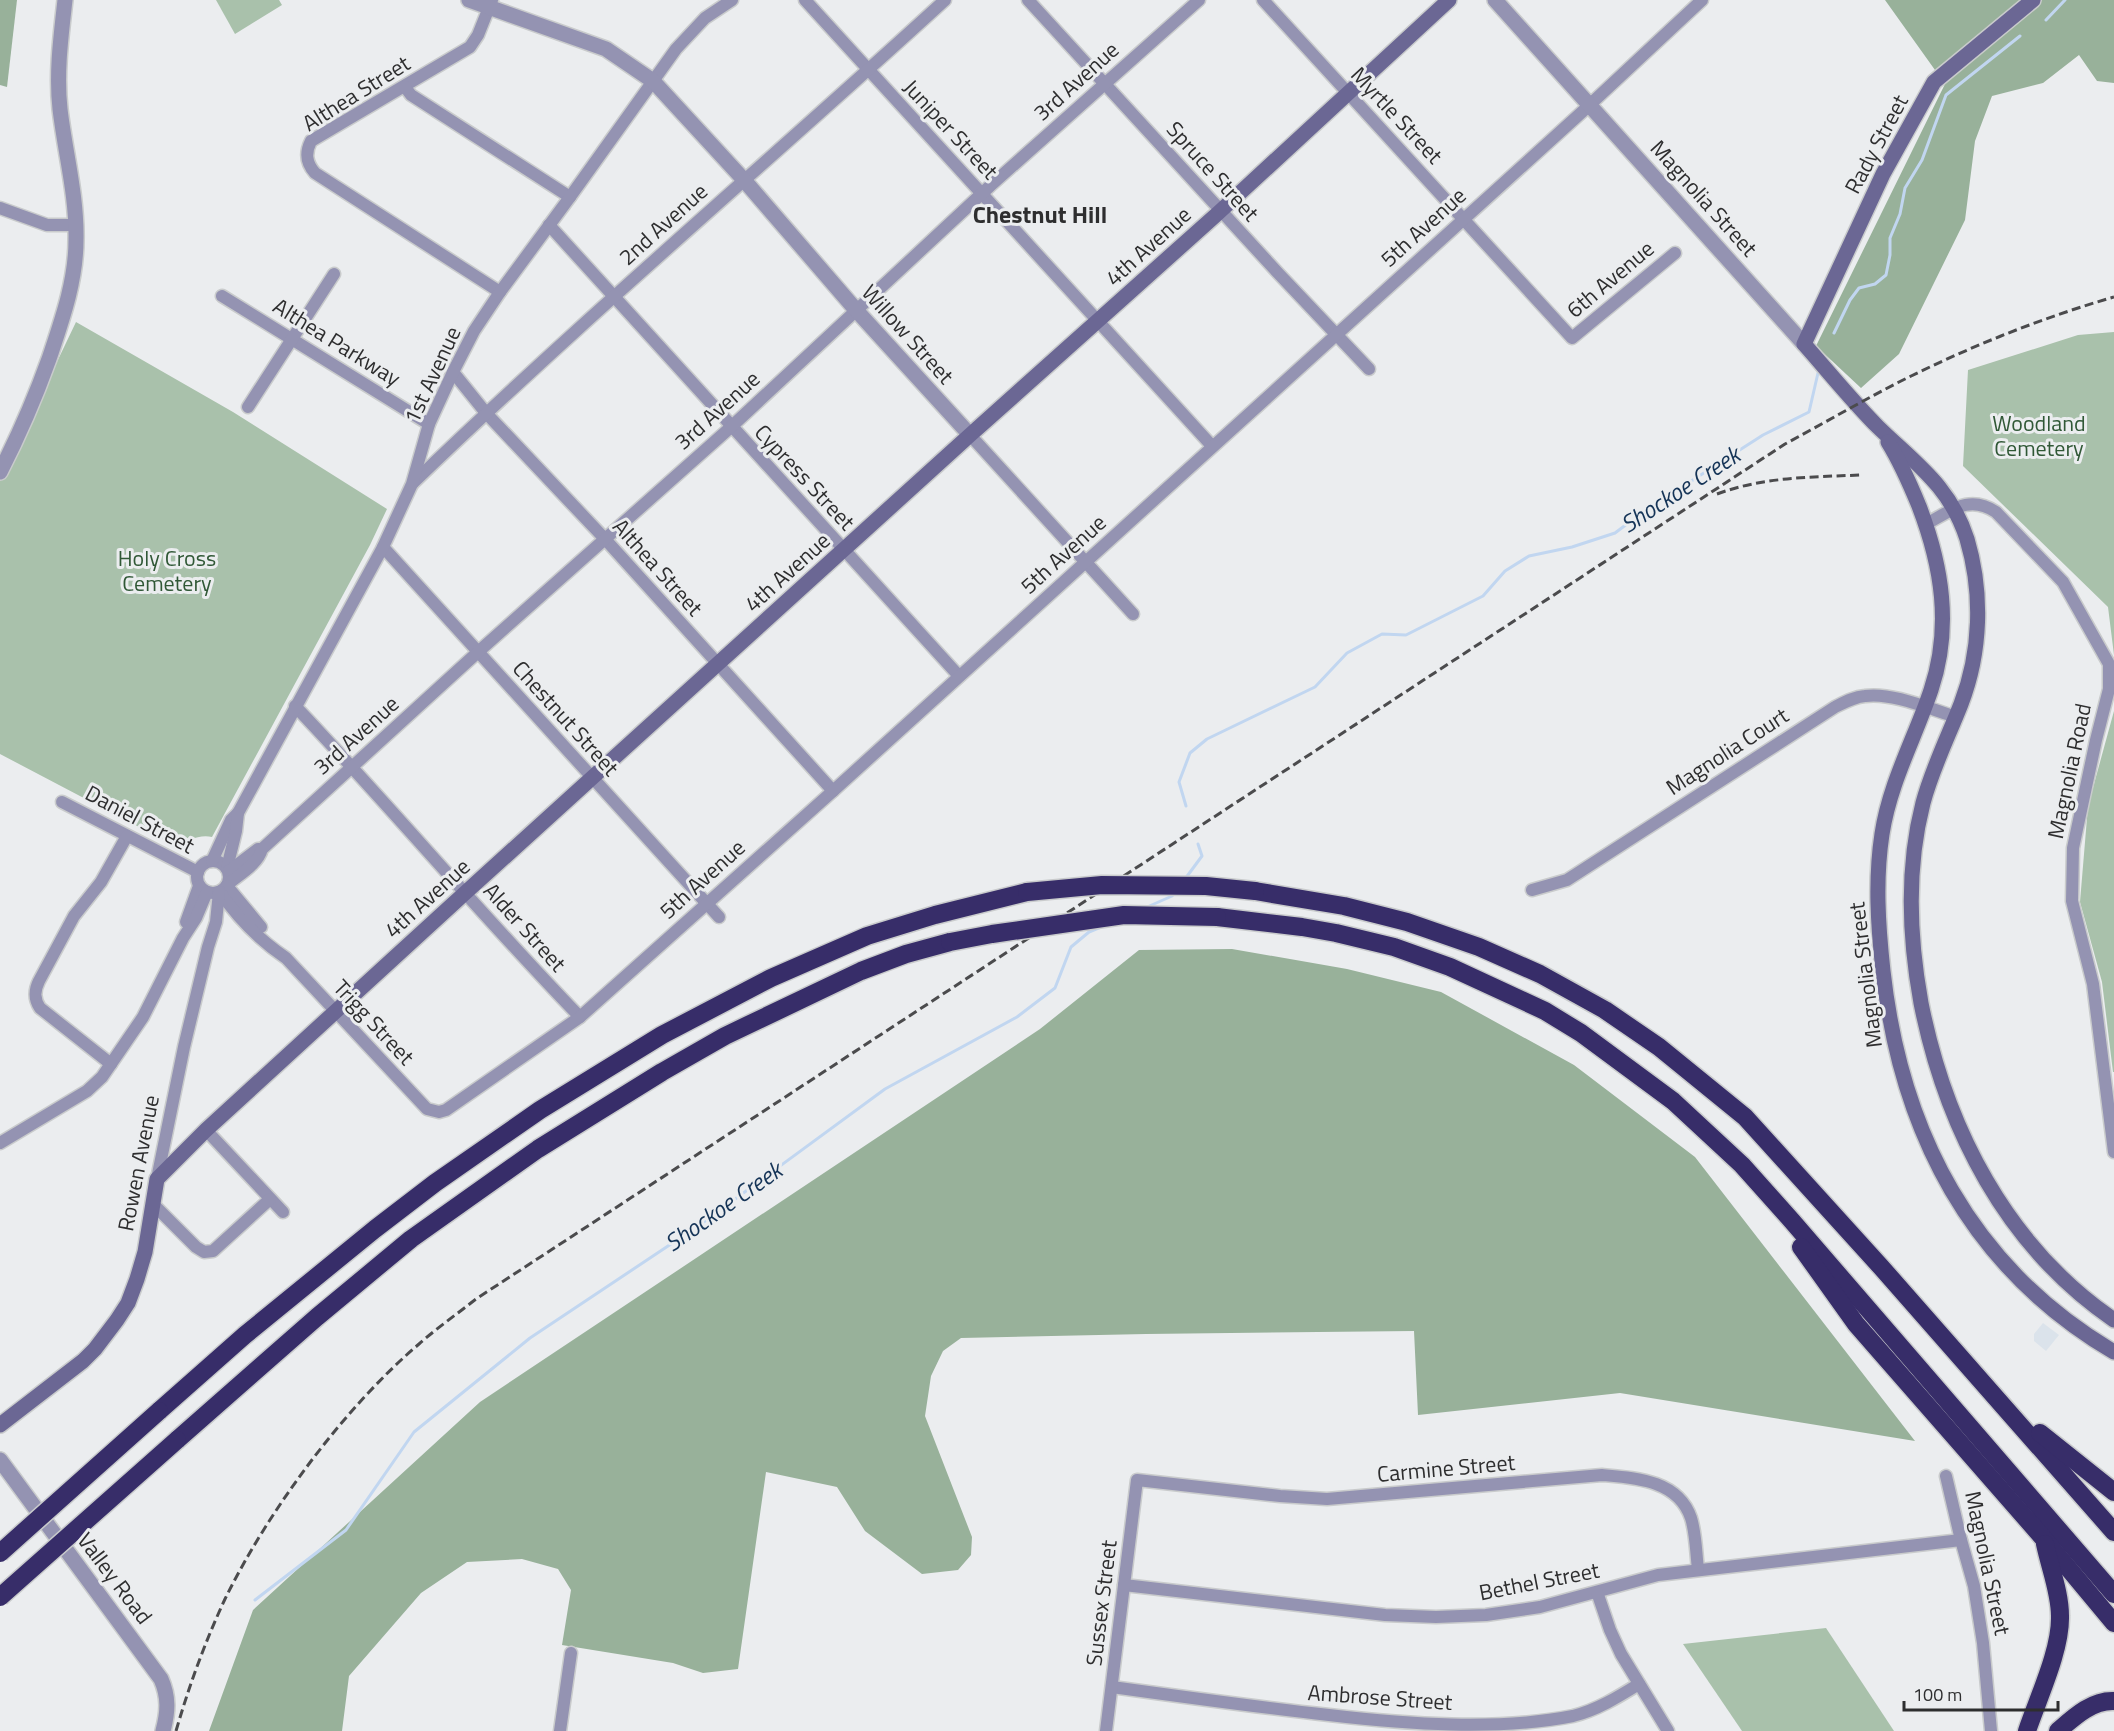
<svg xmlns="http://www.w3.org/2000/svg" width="2114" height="1731" font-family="'Titillium Web',sans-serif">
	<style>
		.built { fill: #dbe3eb }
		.green { fill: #a9c1ab }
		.forest { fill: #98b19a }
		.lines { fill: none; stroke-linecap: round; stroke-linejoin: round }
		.stream { stroke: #c1d6f0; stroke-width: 3 }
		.minor-casing { stroke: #c9cbcc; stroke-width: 15 }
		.tertiary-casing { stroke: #c9cbcc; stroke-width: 18 }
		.secondary-casing { stroke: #c9cbcc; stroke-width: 18 }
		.motorway-casing { stroke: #c9cbcc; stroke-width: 21 }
		.minor { stroke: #9493b2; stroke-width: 12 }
		.tertiary { stroke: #9493b2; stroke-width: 15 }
		.secondary { stroke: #6b6794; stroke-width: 15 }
		.motorway { stroke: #372d69; stroke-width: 18 }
		.rail { stroke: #4b4b4d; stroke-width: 3; stroke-dasharray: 9 4.5; stroke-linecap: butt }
		.motorway-bridge-casing { stroke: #c9cbcc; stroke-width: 21; stroke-linecap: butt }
		.motorway-bridge { stroke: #372d69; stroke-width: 18 }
		.labels { text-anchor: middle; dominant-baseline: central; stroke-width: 6; stroke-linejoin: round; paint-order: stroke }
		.street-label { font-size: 22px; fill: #2e2e2f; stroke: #ebedef }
		.park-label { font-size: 22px; fill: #305836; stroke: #ebedef }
		.neighbourhood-label { font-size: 24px; font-weight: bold; fill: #2e2e2f; stroke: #ebedef }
		.water-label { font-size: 24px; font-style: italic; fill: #153457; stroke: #ebedef }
	</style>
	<rect width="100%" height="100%" fill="#ebedef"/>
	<polygon class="built" points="2043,1323 2059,1335 2046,1351 2034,1341 2034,1334"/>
	<g class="green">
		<polygon points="216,0 279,0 282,5 235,34"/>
		<path d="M76,322L233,412L387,509L370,545L212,837C201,834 185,840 177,847L0,754V481Z"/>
		<polygon points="2114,332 2114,655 2108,607 1963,466 1968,370 2078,335"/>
		<polygon points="2114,711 2114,1072 2113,1072 2102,982 2080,902 2088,806"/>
		<polygon points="1826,1628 1894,1731 1742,1731 1683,1644"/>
	</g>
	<g class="forest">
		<polygon points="0,0 17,0 7,87 0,85"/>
		<polygon points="1885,0 2114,0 2114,83 2097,81 2079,55 2043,83 1992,96 1975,141 1965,220 1899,354 1861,388 1816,346 1945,84"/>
		<polygon points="1232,949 1347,969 1441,992 1574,1065 1695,1157 1915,1441 1620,1393 1418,1415 1414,1331 1146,1334 961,1338 943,1351 931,1376 925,1416 972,1537 971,1555 958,1570 922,1574 865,1531 837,1487 766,1472 738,1669 703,1673 673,1663 562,1645 571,1590 558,1569 522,1559 467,1562 421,1593 349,1676 342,1731 209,1731 253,1610 480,1402 1040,1029 1139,950"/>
	</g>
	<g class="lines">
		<g class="stream">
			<polyline points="2046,20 2065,0"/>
			<polyline points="1834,333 1850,300 1859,288 1875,284 1886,275 1890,255 1890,238 1900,214 1905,188 1922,160 1946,95 2020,36"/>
			<polyline points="1186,806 1179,782 1190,753 1207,739 1315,687 1347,653 1382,634 1406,635 1483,596 1505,571 1529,556 1572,547 1615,533 1643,512 1763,435 1809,412 1818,373"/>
			<polyline points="1185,879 1202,856 1198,844"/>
			<polyline points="1145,908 1172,896 1174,894"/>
			<polyline points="255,1600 346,1530 414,1432 530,1338 701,1224 885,1089 1017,1017 1055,988 1071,947 1089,932 1101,927"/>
		</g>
		<g class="minor-casing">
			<g id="minor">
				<path d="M492,0L478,35L470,47L311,141C305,153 306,163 315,173L500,292"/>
				<polyline points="805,0 1212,446"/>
				<polyline points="1028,0 1278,273 1369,369"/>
				<polyline points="1263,0 1572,338 1675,253"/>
				<polyline points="405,87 411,95 570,197"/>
				<polyline points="0,208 47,225 76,225"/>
				<polyline points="549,225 959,676"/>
				<polyline points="222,296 429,424"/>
				<polyline points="453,372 486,413 605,539 833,791"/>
				<polyline points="248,407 334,274"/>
				<polyline points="970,435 1133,614"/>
				<path d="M413,483C585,317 768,162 945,0"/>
				<path d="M1926,524C1951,511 1969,494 1996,512L2063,582L2109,664V689L2096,740L2073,848L2072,901L2093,984L2114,1152"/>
				<polyline points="383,547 719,917"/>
				<path d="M295,706C392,808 482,916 580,1017"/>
				<polyline points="62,802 198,872"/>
				<circle cx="213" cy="877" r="16"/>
				<polyline points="212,861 231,820 238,813 383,547 412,484 429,424 453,372 474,331 500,292 570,197 676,49 705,18 732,0"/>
				<polyline points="227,868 236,831 238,813"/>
				<polyline points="229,871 258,849"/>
				<path d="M228,884C240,874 258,864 262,849L478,652L731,427L990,186L1199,0"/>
				<polyline points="227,886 261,927"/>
				<path d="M1532,890L1567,880L1835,707C1845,702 1854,697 1865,696C1892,692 1930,709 1956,717"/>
				<path d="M220,892C237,917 261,941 286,958L427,1109L439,1112L446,1110L580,1017L833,791L1582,112L1702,0"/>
				<polyline points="186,922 199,886"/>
				<path d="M111,1064L40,1008C34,999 34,991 39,981L74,916L101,882L127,836"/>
				<polyline points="206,1130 283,1212"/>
				<polyline points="0,1143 87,1091 102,1077 143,1017 183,938 196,918 207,892"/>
				<polyline points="157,1179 184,1047 208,947 216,922 219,892"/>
				<polyline points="153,1204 196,1247 204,1252 213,1251 270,1199"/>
				<polyline points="1946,1476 1961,1540 1974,1586 1983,1643 1991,1731"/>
				<polyline points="1124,1585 1385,1615 1436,1617 1486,1615 1540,1607 1658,1575 1961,1540"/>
				<polyline points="1597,1592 1610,1630 1621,1654 1668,1731"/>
				<path d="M1112,1687C1184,1697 1256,1707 1329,1715C1406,1724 1497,1731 1573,1716C1597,1710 1618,1697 1639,1684"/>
				<polyline points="560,1731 571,1653"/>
				<path d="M1106,1731L1137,1480L1280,1496L1327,1499L1602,1475C1636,1478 1678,1480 1691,1518C1696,1534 1696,1553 1698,1569"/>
			</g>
		</g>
		<g class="tertiary-casing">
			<g id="tertiary">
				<polyline points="469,0 606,49 653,81 744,180 856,310 970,435"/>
				<polyline points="1495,0 1804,344"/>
				<path d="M0,472C19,435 35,398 49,359C62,320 76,281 76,240C77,196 65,152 60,109C56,73 61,36 65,0"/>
				<path d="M0,1460L161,1679C169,1697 168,1712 163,1731"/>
			</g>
		</g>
		<g class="secondary-casing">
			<g id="secondary">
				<path d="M2033,0L1934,82L1883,174L1804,344C1828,371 1852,401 1878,427C1916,464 1950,486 1967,539C1983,593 1981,652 1961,704C1948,737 1932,769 1923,803C1906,869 1909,937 1921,1003C1946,1128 2006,1246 2114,1320"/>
				<path d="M1888,442C1901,463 1910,484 1919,506C1942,566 1952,627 1931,690C1915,738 1890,782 1882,834C1875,880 1878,925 1883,971C1901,1132 1971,1268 2114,1352"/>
				<polyline points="0,1425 83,1361 95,1349 117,1320 128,1303 137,1279 145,1252 157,1179 206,1130 465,893 970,435 1216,215 1449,0"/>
			</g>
		</g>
		<g class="motorway-casing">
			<g id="motorway">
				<polyline points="1255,891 1344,906 1407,922 1479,947 1540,974 1605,1010 1659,1047 1745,1117 1881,1267 2114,1532"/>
				<polyline points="1217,917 1302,927 1336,933 1394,947 1450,967 1545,1011 1581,1033 1673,1101 1742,1165 1792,1221 2114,1594"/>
				<polyline points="1801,1247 1856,1324 2044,1539 2114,1623"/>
				<polyline points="159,1411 245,1335 375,1229 435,1183 540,1110 662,1035 771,978 867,936 935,915 1027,892"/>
				<polyline points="2040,1433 2114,1492"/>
				<polyline points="177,1440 317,1317 411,1239 538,1149 662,1072 725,1036 861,971 906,954 950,942"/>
				<path d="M2027,1731C2038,1698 2061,1650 2060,1616C2060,1592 2050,1568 2045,1544"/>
				<path d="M2058,1731C2074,1717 2092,1700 2114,1701"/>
			</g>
		</g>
		<use href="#minor" class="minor"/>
		<use href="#tertiary" class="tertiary"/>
		<use href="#secondary" class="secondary"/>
		<use href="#motorway" class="motorway"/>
		<g class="rail">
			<path d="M1717,494C1763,477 1811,477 1860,475"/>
			<path d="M176,1731C189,1686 205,1642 225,1599C268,1511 344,1408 419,1344C437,1328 457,1314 476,1299L1785,444C1824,423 1862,401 1901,381C1969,347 2041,318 2114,297"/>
		</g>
		<g class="motorway-bridge-casing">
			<g id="motorway-bridge">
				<polyline points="1027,892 1102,885 1206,886 1255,891"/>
				<polyline points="950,942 992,934 1124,915 1217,917"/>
				<polyline points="0,1553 159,1411"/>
				<polyline points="0,1597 177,1440"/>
			</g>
		</g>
		<use href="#motorway-bridge" class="motorway-bridge"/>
	</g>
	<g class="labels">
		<g class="street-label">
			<text transform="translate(1076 81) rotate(-42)">3rd Avenue</text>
			<text transform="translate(356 93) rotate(-32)">Althea Street</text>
			<text transform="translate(1397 115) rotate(47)">Myrtle Street</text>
			<text transform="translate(951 129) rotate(47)">Juniper Street</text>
			<text transform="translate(1876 144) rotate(-62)">Rady Street</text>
			<text transform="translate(1213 171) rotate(48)">Spruce Street</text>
			<text transform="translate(1704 198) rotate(48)">Magnolia Street</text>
			<text transform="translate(663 224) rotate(-42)">2nd Avenue</text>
			<text transform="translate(1423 227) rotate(-42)">5th Avenue</text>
			<text transform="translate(1148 246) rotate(-42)">4th Avenue</text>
			<text transform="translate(1610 279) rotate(-40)">6th Avenue</text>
			<text transform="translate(908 334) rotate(48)">Willow Street</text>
			<text transform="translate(337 342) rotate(32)">Althea Parkway</text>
			<text transform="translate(432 375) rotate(-65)">1st Avenue</text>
			<text transform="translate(717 410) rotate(-42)">3rd Avenue</text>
			<text transform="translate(805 477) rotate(47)">Cypress Street</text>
			<text transform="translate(1063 554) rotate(-42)">5th Avenue</text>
			<text transform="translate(658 567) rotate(48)">Althea Street</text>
			<text transform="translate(787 572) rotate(-42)">4th Avenue</text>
			<text transform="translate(566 718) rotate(48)">Chestnut Street</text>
			<text transform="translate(356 735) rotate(-42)">3rd Avenue</text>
			<text transform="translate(1727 751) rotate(-33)">Magnolia Court</text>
			<text transform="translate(2069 771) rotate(-78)">Magnolia Road</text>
			<text transform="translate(140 819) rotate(28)">Daniel Street</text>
			<text transform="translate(702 879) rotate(-42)">5th Avenue</text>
			<text transform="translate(427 898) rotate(-42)">4th Avenue</text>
			<text transform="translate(525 927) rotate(48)">Alder Street</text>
			<text transform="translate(1865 975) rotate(-97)">Magnolia Street</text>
			<text transform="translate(374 1022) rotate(47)">Trigg Street</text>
			<text transform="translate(138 1163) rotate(-79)">Rowen Avenue</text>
			<text transform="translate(1446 1468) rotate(-5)">Carmine Street</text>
			<text transform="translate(1988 1563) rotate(78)">Magnolia Street</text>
			<text transform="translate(115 1578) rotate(53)">Valley Road</text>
			<text transform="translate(1539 1581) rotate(-11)">Bethel Street</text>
			<text transform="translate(1101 1603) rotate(-83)">Sussex Street</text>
			<text transform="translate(1380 1697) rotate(4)">Ambrose Street</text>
		</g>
		<g class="park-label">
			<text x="2039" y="423">Woodland<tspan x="2039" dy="25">Cemetery</tspan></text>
			<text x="167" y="558">Holy Cross<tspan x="167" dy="25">Cemetery</tspan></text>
		</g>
		<g class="neighbourhood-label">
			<text x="1040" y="214">Chestnut Hill</text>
		</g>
		<g class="water-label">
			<text transform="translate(1680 489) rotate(-33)">Shockoe Creek</text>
			<text transform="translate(723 1206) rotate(-35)">Shockoe Creek</text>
		</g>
	</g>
	<path d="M1904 1701v9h154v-9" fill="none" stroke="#2e2e2f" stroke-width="3"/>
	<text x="1913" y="1701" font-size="18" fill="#2e2e2f" stroke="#ebedef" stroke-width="4.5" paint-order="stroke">100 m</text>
</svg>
